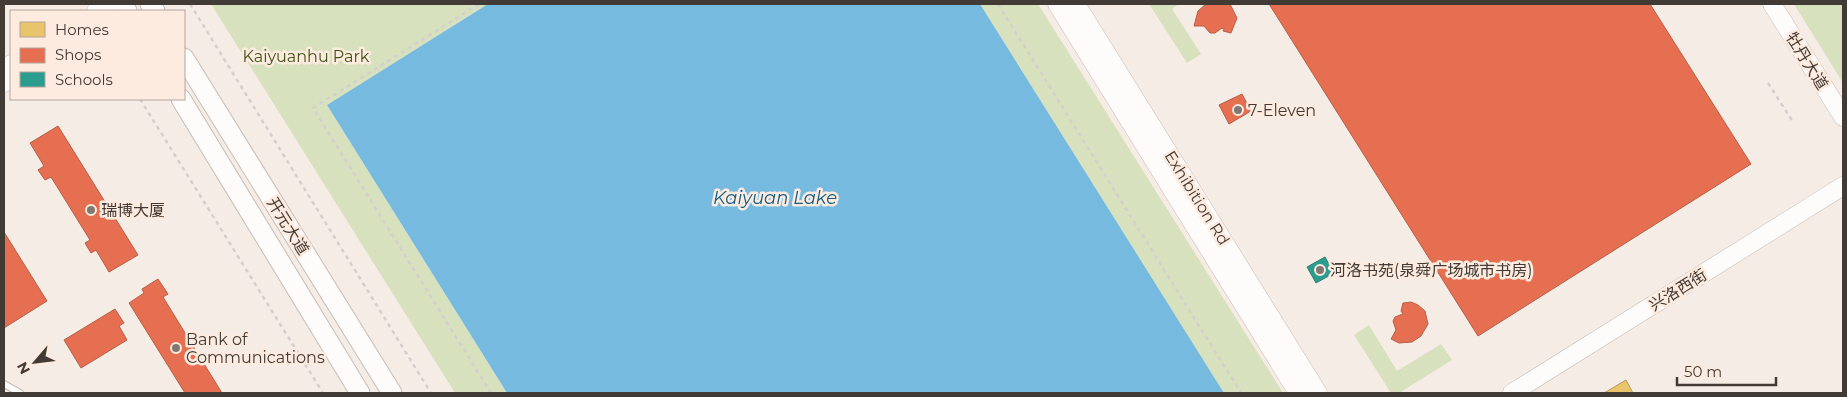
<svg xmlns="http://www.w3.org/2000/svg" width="1847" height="397" font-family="Montserrat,'Noto Sans SC',sans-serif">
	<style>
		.green { fill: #d7e1bd }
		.water { fill: #77bae0 }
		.homes { fill: #e9c46a; stroke: #b79b5a }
		.shops { fill: #e76f51; stroke: #b65f48 }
		.schools { fill: #2a9d8f; stroke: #317f74 }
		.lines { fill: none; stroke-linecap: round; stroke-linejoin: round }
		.lane-casing { stroke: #c5bdb7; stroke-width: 8 }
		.secondary-casing { stroke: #c5bdb7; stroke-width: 19 }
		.primary-casing { stroke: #c5bdb7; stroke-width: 21 }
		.path { stroke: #d3cfcd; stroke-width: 2.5; stroke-dasharray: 4 4; stroke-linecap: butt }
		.lane { stroke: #fefcfb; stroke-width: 6 }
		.secondary { stroke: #fefcfb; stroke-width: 18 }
		.primary { stroke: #fefcfb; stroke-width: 19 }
		.poi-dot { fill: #817872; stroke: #fdebdf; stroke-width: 2 }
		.labels { text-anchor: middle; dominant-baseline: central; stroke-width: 5; stroke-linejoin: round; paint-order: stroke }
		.park-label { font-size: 16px; fill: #3e5516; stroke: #fdebdf }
		.street-label { font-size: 16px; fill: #423a34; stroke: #fdebdf }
		.poi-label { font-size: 16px; fill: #423a34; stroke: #fdebdf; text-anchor: start }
		.water-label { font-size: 18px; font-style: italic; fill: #135d84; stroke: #fdebdf }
	</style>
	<rect width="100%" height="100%" fill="#f6ece6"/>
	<g class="green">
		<polygon points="211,4 488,4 327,105 507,393 455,393"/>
		<polygon points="980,4 1038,4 1283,393 1224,393"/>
		<polygon points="1149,4 1179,4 1172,9 1201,54 1187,63"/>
		<polygon points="1794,4 1843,4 1843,83"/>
		<polygon points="1369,325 1397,371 1441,344 1452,360 1399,393 1391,393 1354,335"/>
	</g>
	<polygon class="water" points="488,4 980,4 1224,393 507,393 327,105"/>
	<polygon class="homes" points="1626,380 1633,393 1604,393"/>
	<g class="shops">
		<polygon points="1206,4 1230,4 1237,18 1231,33 1223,31 1224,29 1222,28 1215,33 1210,33 1204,26 1194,26 1198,11"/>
		<polygon points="1269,4 1650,4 1751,164 1478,336"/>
		<polygon points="1242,94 1251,111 1229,124 1219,105"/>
		<polygon points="58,126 138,255 109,272 96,250 91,253 85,243 90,240 51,177 45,180 38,170 44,166 30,143"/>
		<polygon points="4,232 47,301 4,328"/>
		<polygon points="158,279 168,294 163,297 222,393 185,393 129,303 144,293 142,289"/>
		<polygon points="1411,302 1418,305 1425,311 1428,324 1421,336 1412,342 1399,343 1391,339 1396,330 1393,321 1395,317 1403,314 1401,311 1403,303"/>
		<polygon points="115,309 124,323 119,326 127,340 81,368 64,340"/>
	</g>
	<polygon class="schools" points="1325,257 1334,273 1316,283 1307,267"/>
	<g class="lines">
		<g class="lane-casing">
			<polyline id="lane" points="4,384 20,393"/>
		</g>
		<g class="secondary-casing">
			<g id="secondary">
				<polyline points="1057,4 1298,393"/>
				<polyline points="1076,4 1318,393"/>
				<polyline points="1772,4 1843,117"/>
				<polyline points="96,11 108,4"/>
				<polyline points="4,69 11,64"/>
				<polyline points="4,83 11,79"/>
				<polyline points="1512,393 1843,186"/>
			</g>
		</g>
		<g class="primary-casing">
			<g id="primary">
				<polyline points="123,4 127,11"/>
				<polyline points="150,4 155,11"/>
				<polyline points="184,58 392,393"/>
				<polyline points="181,99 360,393"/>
			</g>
		</g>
		<g class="path">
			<polyline points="190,4 431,393"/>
			<polyline points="479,4 313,108 491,393"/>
			<polyline points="998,4 1241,393"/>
			<polyline points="1768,83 1793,122"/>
			<polyline points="140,99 323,393"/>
		</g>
		<use href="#lane" class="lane"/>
		<use href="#secondary" class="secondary"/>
		<use href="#primary" class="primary"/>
	</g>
	<g class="poi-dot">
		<circle cx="1238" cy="110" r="5"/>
		<circle cx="91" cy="210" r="5"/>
		<circle cx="1320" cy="270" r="5"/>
		<circle cx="176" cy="348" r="5"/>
	</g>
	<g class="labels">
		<g class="park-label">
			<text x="306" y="56">Kaiyuanhu Park</text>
		</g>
		<g class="street-label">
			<text transform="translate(1807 61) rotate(58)">牡丹大道</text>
			<text transform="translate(1197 198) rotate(58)">Exhibition Rd</text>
			<text transform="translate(288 226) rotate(58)">开元大道</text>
			<text transform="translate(1678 290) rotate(-32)">兴洛西街</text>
		</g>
		<g class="poi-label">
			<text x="1248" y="110">7-Eleven</text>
			<text x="101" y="210">瑞博大厦</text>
			<text x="1330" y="270">河洛书苑(泉舜广场城市书房)</text>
			<text x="186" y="339">Bank of<tspan x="186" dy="18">Communications</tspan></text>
		</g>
		<g class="water-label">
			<text x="775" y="198">Kaiyuan Lake</text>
		</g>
	</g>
	<rect width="1847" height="397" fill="none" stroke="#423a34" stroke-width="10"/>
	<rect x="10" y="10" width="175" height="90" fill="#fdebdf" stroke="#b2a49b"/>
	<rect x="20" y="22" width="25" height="15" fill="#e9c46a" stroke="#b2a49b"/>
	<text x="55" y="35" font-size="15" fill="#423a34">Homes</text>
	<rect x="20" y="48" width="25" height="15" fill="#e76f51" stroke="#b2a49b"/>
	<text x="55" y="60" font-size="15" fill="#423a34">Shops</text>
	<rect x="20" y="72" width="25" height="15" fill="#2a9d8f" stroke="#b2a49b"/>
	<text x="55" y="85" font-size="15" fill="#423a34">Schools</text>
	<g transform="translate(35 362) rotate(242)" stroke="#fdebdf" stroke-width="4" paint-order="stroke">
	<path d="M0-4L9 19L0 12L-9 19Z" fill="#423a34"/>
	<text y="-8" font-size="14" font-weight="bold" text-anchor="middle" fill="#423a34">N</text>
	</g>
	<path d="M1677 377v8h99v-8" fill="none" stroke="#423a34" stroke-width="2.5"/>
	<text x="1684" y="377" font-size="15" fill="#423a34" stroke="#fdebdf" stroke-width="4" paint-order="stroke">50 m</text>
</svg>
